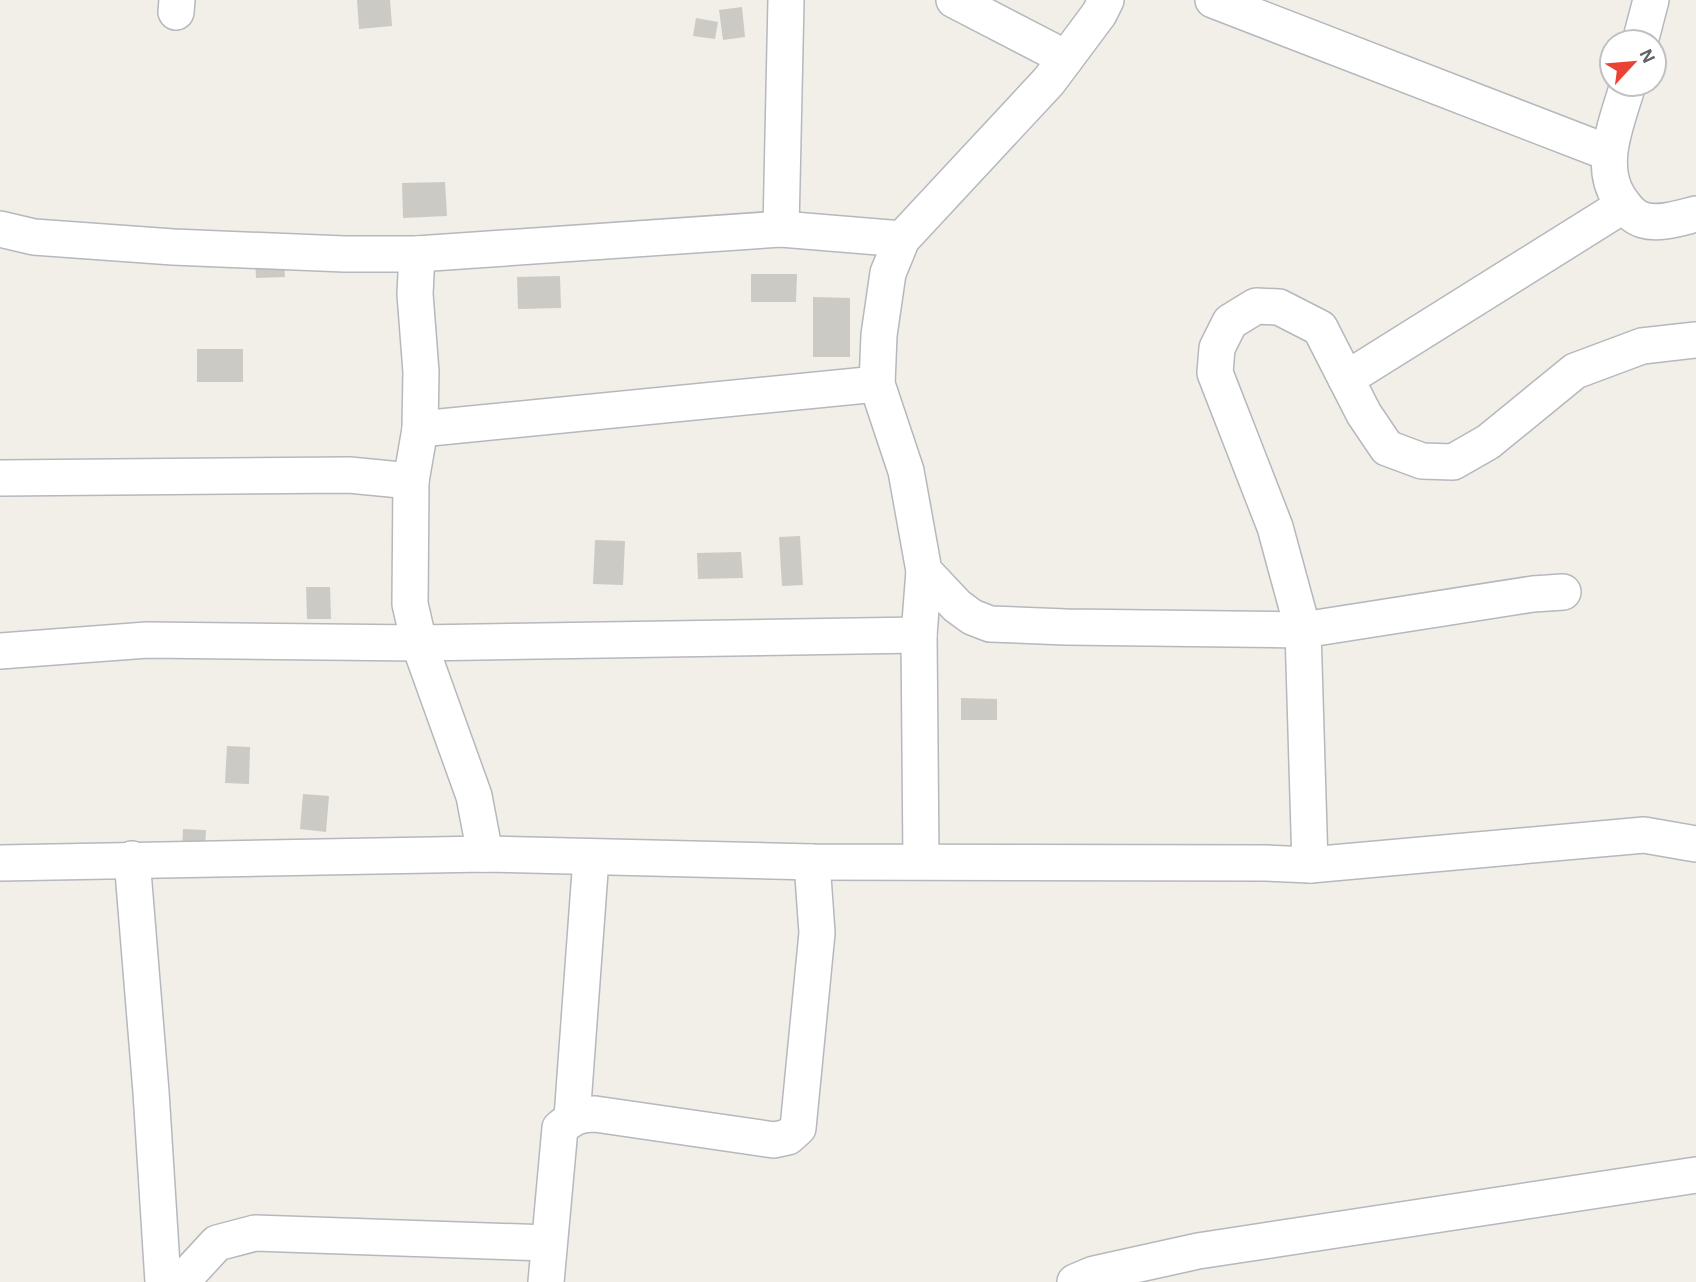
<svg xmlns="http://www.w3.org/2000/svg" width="1696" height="1282" font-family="'Alegreya Sans',sans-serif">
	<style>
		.building { fill: #cccac5 }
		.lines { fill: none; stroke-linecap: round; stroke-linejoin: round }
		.street-casing { stroke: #b5b8bc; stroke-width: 38 }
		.street { stroke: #fff; stroke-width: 35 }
	</style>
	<rect width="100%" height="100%" fill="#f1efe8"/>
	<g class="building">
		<polygon points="357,0 390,0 392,26 359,29"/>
		<polygon points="742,7 745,37 723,40 719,10"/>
		<polygon points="696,18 718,22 715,39 693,36"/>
		<polygon points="445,182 447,216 403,218 402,183"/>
		<polygon points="284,257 285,277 256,278 255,258"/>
		<polygon points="751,274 797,274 796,302 751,302"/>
		<polygon points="560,276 561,308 518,309 517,277"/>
		<polygon points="813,297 850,298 850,357 813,357"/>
		<rect x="197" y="349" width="46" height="33"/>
		<polygon points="800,536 803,585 782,586 779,537"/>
		<polygon points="595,540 625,541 623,585 593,584"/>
		<polygon points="741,552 743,578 698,579 697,553"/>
		<polygon points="306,587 330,587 331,619 307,619"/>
		<polygon points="961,698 997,699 997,720 961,720"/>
		<polygon points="227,746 250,747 249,784 225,783"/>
		<polygon points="303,794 329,796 326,832 300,829"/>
		<polygon points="183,829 206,830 205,852 182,851"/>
	</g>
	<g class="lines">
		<g class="street-casing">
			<g id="street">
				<polyline points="954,0 1066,58"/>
				<polyline points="1106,0 1099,14 1049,81 902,239 888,273 879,335 877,384 906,471 924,571 957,606 972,617 990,624 1066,627 1303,630 1275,527 1215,373 1217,348 1230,322 1256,306 1279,307 1320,328 1364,414 1387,448 1422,461 1453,462 1488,442 1575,371 1642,346 1696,340"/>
				<polyline points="1213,0 1609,153"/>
				<polyline points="176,12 177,0"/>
				<polyline points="1640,42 1651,0"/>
				<path d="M1628,84C1618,120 1597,164 1619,198C1624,206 1633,217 1643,220C1659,225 1680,218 1696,214"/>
				<polyline points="0,229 34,237 173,247 344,254 417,254 781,229 902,239"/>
				<polyline points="781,229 786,0"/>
				<polyline points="417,254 415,294 421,372 420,429 411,481 410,604 419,643 474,796 485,854"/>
				<polyline points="1346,379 1624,205"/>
				<polyline points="420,429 877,384"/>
				<polyline points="0,478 349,475 411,481"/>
				<polyline points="0,651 147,640 419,643 919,635"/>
				<polyline points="132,859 151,1092 163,1282"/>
				<polyline points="921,861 919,635 924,571"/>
				<polyline points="0,863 485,854 812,862 1266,863 1310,865 1644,835 1696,844"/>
				<polyline points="1310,865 1303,630 1533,594 1563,592"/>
				<polyline points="572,1118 591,858"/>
				<polyline points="181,1282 217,1243 255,1233 548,1243"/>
				<path d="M546,1282L560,1128C572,1118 579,1114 595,1114L774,1140L788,1137L798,1128L817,933L812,862"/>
				<polyline points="1075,1282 1094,1274 1198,1251 1696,1175"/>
			</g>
		</g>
		<use href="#street" class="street"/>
	</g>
	<g transform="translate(1633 63) rotate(64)"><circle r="33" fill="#ffffff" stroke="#bfc1c3" stroke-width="2"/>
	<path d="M0-5L12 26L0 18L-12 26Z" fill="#ea4335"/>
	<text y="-10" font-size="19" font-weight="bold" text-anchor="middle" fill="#5f6368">N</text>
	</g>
</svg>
